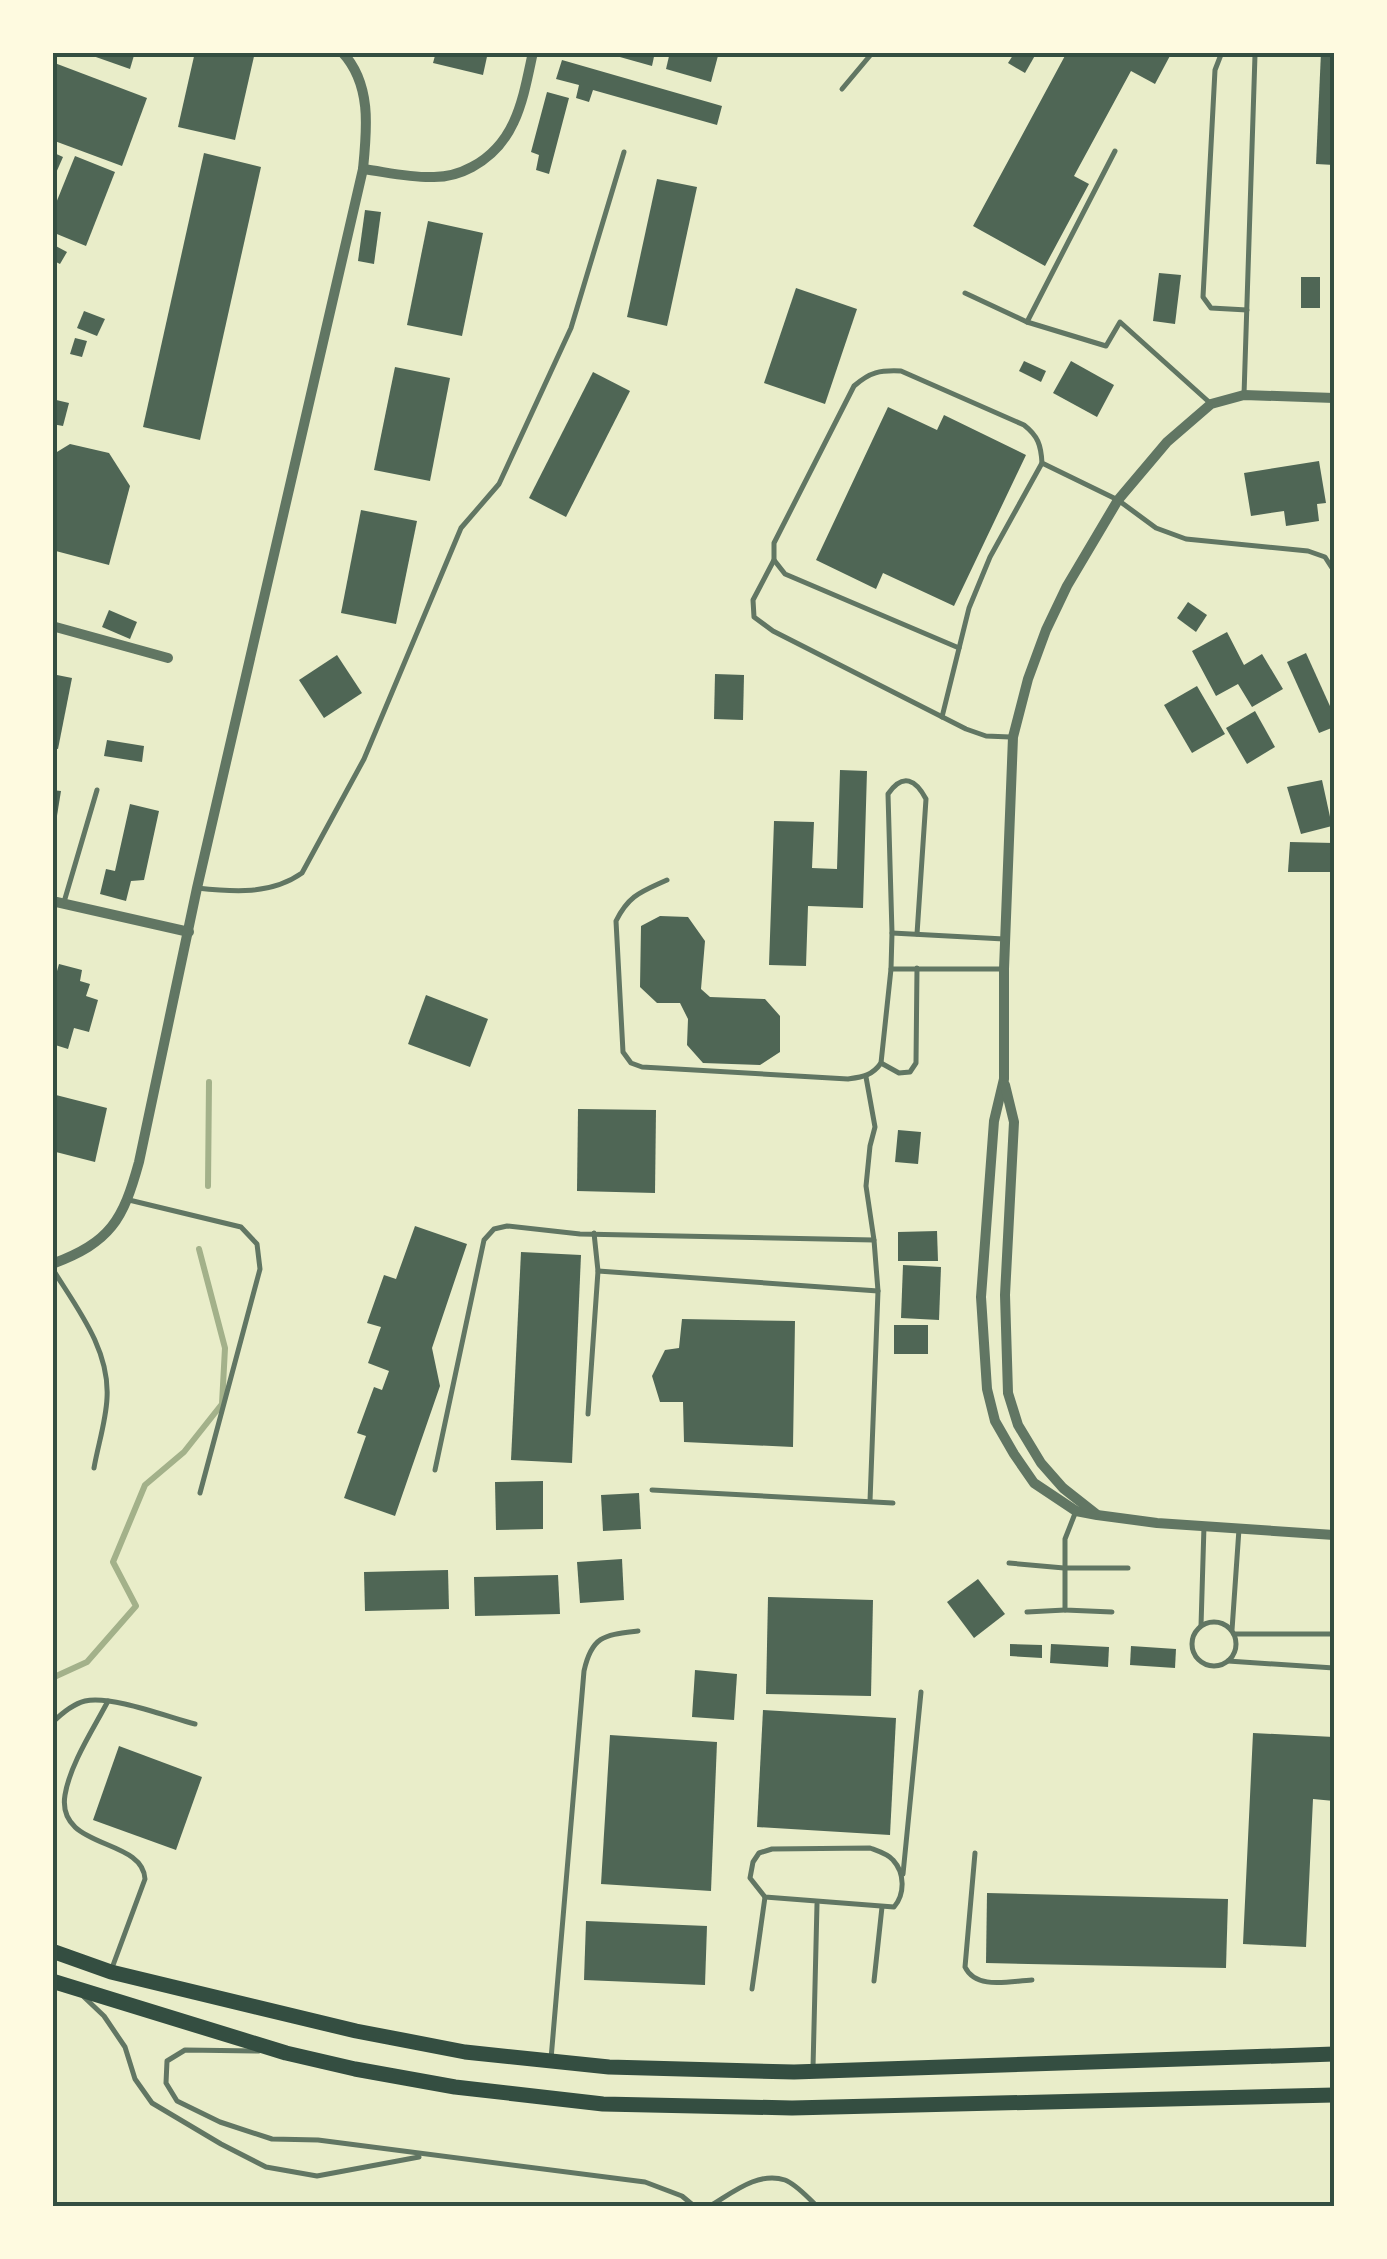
<svg xmlns="http://www.w3.org/2000/svg" width="1387" height="2259" font-family="'Space Grotesk',sans-serif">
	<style>
		.lines { fill: none; stroke-linecap: round; stroke-linejoin: round }
		.stream { stroke: #a3b18a; stroke-width: 6 }
		.building { fill: #4f6655 }
		.service { stroke: #617663; stroke-width: 5 }
		.minor { stroke: #617663; stroke-width: 10 }
		.secondary { stroke: #344e41; stroke-width: 15 }
		.neatline { fill: none; stroke: #344e41; stroke-width: 4 }
	</style>
	<rect width="100%" height="100%" fill="#e9edc9"/>
	<g class="lines">
		<g class="stream">
			<polyline points="208,1186 209,1082"/>
			<polyline points="52,1678 87,1662 136,1606 113,1562 145,1485 184,1452 222,1404 225,1348 199,1249"/>
		</g>
	</g>
	<g class="building">
		<polygon points="94,52 135,52 130,69 93,56"/>
		<polygon points="195,52 255,52 235,140 178,127"/>
		<polygon points="436,52 488,52 483,75 433,63"/>
		<polygon points="602,52 655,52 652,66"/>
		<polygon points="670,52 719,52 711,82 666,69"/>
		<polygon points="1015,52 1037,52 1025,73 1008,63"/>
		<polygon points="1067,52 1172,52 1155,84 1131,71 1074,176 1089,184 1045,266 973,226"/>
		<polygon points="1321,52 1334,52 1334,165 1316,164"/>
		<polygon points="562,60 722,106 717,125 593,90 589,102 576,98 579,85 556,79"/>
		<polygon points="52,62 147,98 122,166 52,140"/>
		<polygon points="547,92 569,98 549,174 536,170 539,155 531,152"/>
		<polygon points="52,152 63,157 52,182"/>
		<polygon points="204,153 261,167 200,440 143,427"/>
		<polygon points="75,156 115,172 86,246 52,232 52,213"/>
		<polygon points="657,179 697,187 667,326 627,317"/>
		<polygon points="365,210 381,212 374,264 358,261"/>
		<polygon points="428,221 483,233 462,336 407,325"/>
		<polygon points="52,244 67,252 60,264 52,260"/>
		<polygon points="1159,273 1181,275 1175,324 1153,321"/>
		<rect x="1301" y="277" width="19" height="31"/>
		<polygon points="796,288 857,309 825,404 764,383"/>
		<polygon points="84,311 105,319 97,336 77,328"/>
		<polygon points="75,338 87,341 82,357 70,354"/>
		<polygon points="1024,361 1046,371 1041,382 1019,371"/>
		<polygon points="1071,361 1114,385 1097,417 1053,393"/>
		<polygon points="395,367 450,378 430,481 374,470"/>
		<polygon points="593,372 630,391 566,517 529,498"/>
		<polygon points="52,399 69,403 63,426 52,424"/>
		<polygon points="888,407 937,430 944,415 1026,455 954,606 883,573 876,589 816,560"/>
		<polygon points="70,444 109,453 130,486 109,565 52,550 52,455"/>
		<polygon points="1319,461 1326,503 1317,504 1319,521 1286,526 1284,511 1251,516 1244,473"/>
		<polygon points="361,510 417,521 396,624 341,613"/>
		<polygon points="1188,602 1207,615 1196,632 1177,618"/>
		<polygon points="109,610 137,622 130,639 102,627"/>
		<polygon points="1227,632 1244,665 1262,654 1283,689 1252,707 1238,684 1216,696 1192,651"/>
		<polygon points="1306,653 1334,715 1334,727 1319,733 1287,662"/>
		<polygon points="337,655 362,693 324,718 299,680"/>
		<polygon points="52,674 72,678 58,749 52,748"/>
		<polygon points="715,674 744,675 743,720 714,719"/>
		<polygon points="1197,686 1225,734 1192,753 1164,705"/>
		<polygon points="1255,711 1275,747 1247,764 1226,728"/>
		<polygon points="107,740 144,746 142,762 104,756"/>
		<polygon points="840,770 867,771 863,908 808,906 806,966 769,965 774,821 814,822 812,868 837,869"/>
		<polygon points="1322,780 1332,826 1301,834 1287,787"/>
		<polygon points="52,790 61,791 55,828 52,828"/>
		<polygon points="130,804 159,811 144,880 131,881 126,901 100,894 106,869 115,871"/>
		<polygon points="1290,842 1334,843 1334,872 1288,872"/>
		<polygon points="660,916 688,917 705,941 701,989 710,997 765,999 780,1016 780,1052 760,1065 703,1063 687,1045 688,1019 680,1003 657,1003 640,987 641,926"/>
		<polygon points="59,964 82,970 80,981 90,984 86,996 98,1000 89,1032 74,1028 68,1049 52,1044 52,989"/>
		<polygon points="426,995 488,1019 470,1067 408,1044"/>
		<polygon points="52,1094 107,1108 95,1162 52,1151"/>
		<polygon points="578,1109 656,1110 655,1193 577,1191"/>
		<polygon points="898,1130 921,1132 918,1164 895,1162"/>
		<polygon points="415,1226 467,1244 432,1348 440,1386 395,1516 344,1498 366,1436 357,1433 374,1387 382,1390 389,1371 368,1363 381,1327 367,1323 384,1275 396,1279"/>
		<polygon points="937,1231 938,1261 898,1261 898,1232"/>
		<polygon points="521,1252 581,1255 572,1463 511,1460"/>
		<polygon points="903,1265 941,1267 939,1320 901,1318"/>
		<polygon points="682,1319 795,1321 793,1447 684,1442 683,1402 660,1402 652,1376 665,1350 679,1348"/>
		<rect x="894" y="1325" width="34" height="29"/>
		<polygon points="543,1481 543,1529 496,1530 495,1482"/>
		<polygon points="639,1493 641,1529 603,1531 601,1495"/>
		<polygon points="622,1559 624,1600 580,1603 577,1562"/>
		<polygon points="448,1570 449,1609 365,1611 364,1572"/>
		<polygon points="558,1575 560,1614 475,1616 474,1577"/>
		<polygon points="978,1579 1005,1614 974,1638 947,1602"/>
		<polygon points="768,1597 873,1600 871,1696 766,1694"/>
		<polygon points="1010,1644 1042,1645 1042,1658 1010,1656"/>
		<polygon points="1051,1644 1109,1647 1108,1667 1050,1663"/>
		<polygon points="1131,1646 1176,1649 1175,1668 1130,1665"/>
		<polygon points="695,1670 737,1674 734,1720 692,1717"/>
		<polygon points="763,1710 896,1718 890,1835 757,1827"/>
		<polygon points="1253,1733 1334,1737 1334,1801 1313,1799 1306,1947 1243,1944"/>
		<polygon points="610,1735 717,1742 711,1891 601,1884"/>
		<polygon points="119,1746 202,1777 176,1850 93,1820"/>
		<polygon points="987,1893 1228,1899 1226,1968 986,1963"/>
		<polygon points="586,1921 707,1926 705,1985 584,1980"/>
	</g>
	<g class="lines">
		<g class="service">
			<polyline points="1222,52 1215,70 1203,297 1211,308 1247,310"/>
			<polyline points="842,89 873,52"/>
			<polyline points="1115,151 1027,322 1106,346 1120,322 1209,402"/>
			<polyline points="965,293 1027,322"/>
			<polyline points="1244,395 1255,55 1252,52"/>
			<polyline points="774,560 753,600 754,617 773,631 966,729 986,736 1010,737"/>
			<path d="M959,648L785,574L774,560V543L854,386C870,372 880,370 901,371L1024,425C1038,436 1041,445 1042,463L1118,500L1156,528L1186,539L1308,551L1325,557L1334,571"/>
			<polyline points="942,717 969,608 990,557 1042,463"/>
			<path d="M667,880C641,892 629,895 616,921L623,1052L631,1063L642,1067L848,1079C862,1077 872,1076 881,1063L891,969L892,933L888,794C903,772 916,780 926,799L917,934"/>
			<path d="M197,888C233,892 271,895 302,873L364,759L461,528L499,484L571,328L624,152"/>
			<polyline points="64,902 97,790"/>
			<polyline points="892,933 1004,939"/>
			<polyline points="891,969 1003,969"/>
			<polyline points="881,1063 899,1073 910,1072 916,1063 917,968"/>
			<polyline points="866,1077 875,1127 870,1146 866,1186 874,1240 878,1291 870,1501"/>
			<polyline points="129,1200 241,1227 257,1244 260,1269 200,1493"/>
			<path d="M52,1268C76,1307 110,1349 107,1398C106,1421 98,1445 94,1468"/>
			<polyline points="598,1271 878,1291"/>
			<polyline points="588,1414 598,1271 594,1233"/>
			<polyline points="435,1470 484,1240 494,1229 507,1226 580,1234 874,1240"/>
			<polyline points="652,1490 893,1503"/>
			<polyline points="1076,1511 1065,1539 1065,1610 1112,1612"/>
			<polyline points="1009,1563 1064,1568 1128,1568"/>
			<polyline points="1027,1612 1065,1610"/>
			<circle cx="1214" cy="1644" r="22"/>
			<polyline points="1201,1626 1204,1526"/>
			<polyline points="1232,1630 1239,1529"/>
			<polyline points="1234,1634 1334,1634"/>
			<polyline points="1228,1661 1334,1668"/>
			<path d="M108,1701C94,1728 70,1764 65,1795C56,1850 143,1837 145,1879L112,1968"/>
			<path d="M52,1723C61,1714 73,1704 85,1701C111,1695 168,1717 195,1724"/>
			<path d="M870,1848C878,1851 888,1854 893,1860C905,1873 905,1894 894,1907L765,1897L750,1878L753,1862L759,1853L772,1849Z"/>
			<path d="M975,1853L965,1967C976,1990 1009,1981 1032,1980"/>
			<polyline points="903,1874 921,1692"/>
			<polyline points="874,1981 882,1907"/>
			<polyline points="752,1989 765,1897"/>
			<polyline points="84,1997 104,2016 125,2047 135,2079 152,2103 221,2144 266,2167 317,2176 419,2157"/>
			<polyline points="259,2051 185,2050 167,2061 166,2083 177,2101 220,2122 272,2139 318,2140 645,2182 682,2196 694,2206"/>
			<path d="M551,2059L584,1671C592,1635 605,1635 638,1631"/>
			<polyline points="813,2068 817,1904"/>
			<path d="M710,2206C732,2193 758,2171 785,2180C796,2184 808,2198 817,2206"/>
		</g>
		<g class="minor">
			<path d="M363,169C386,172 411,178 434,177C447,177 461,173 472,167C517,143 523,98 533,52"/>
			<polyline points="1334,398 1244,395 1211,404 1167,442 1118,500 1067,586 1046,630 1028,679 1013,737 1004,969 1004,1079 994,1121 981,1297 987,1389 995,1421 1014,1454 1034,1483 1076,1511 1097,1515 1157,1523 1334,1535"/>
			<polyline points="52,626 168,658"/>
			<polyline points="52,901 189,932"/>
			<polyline points="1005,1085 1014,1122 1005,1295 1008,1393 1018,1425 1041,1463 1063,1488 1096,1514"/>
			<path d="M52,1264C111,1242 123,1220 139,1162L197,888L363,169C367,129 372,84 342,52"/>
		</g>
		<g class="secondary">
			<polyline points="52,1951 111,1972 356,2031 465,2052 609,2067 794,2072 1334,2054"/>
			<polyline points="52,1981 286,2053 355,2069 455,2087 603,2104 792,2108 1334,2095"/>
		</g>
	</g>
	<rect width="1387" height="2259" fill="none" stroke="#fefae0" stroke-width="110"/>
	<rect x="55" y="55" width="1277" height="2149" class="neatline"/>
</svg>
